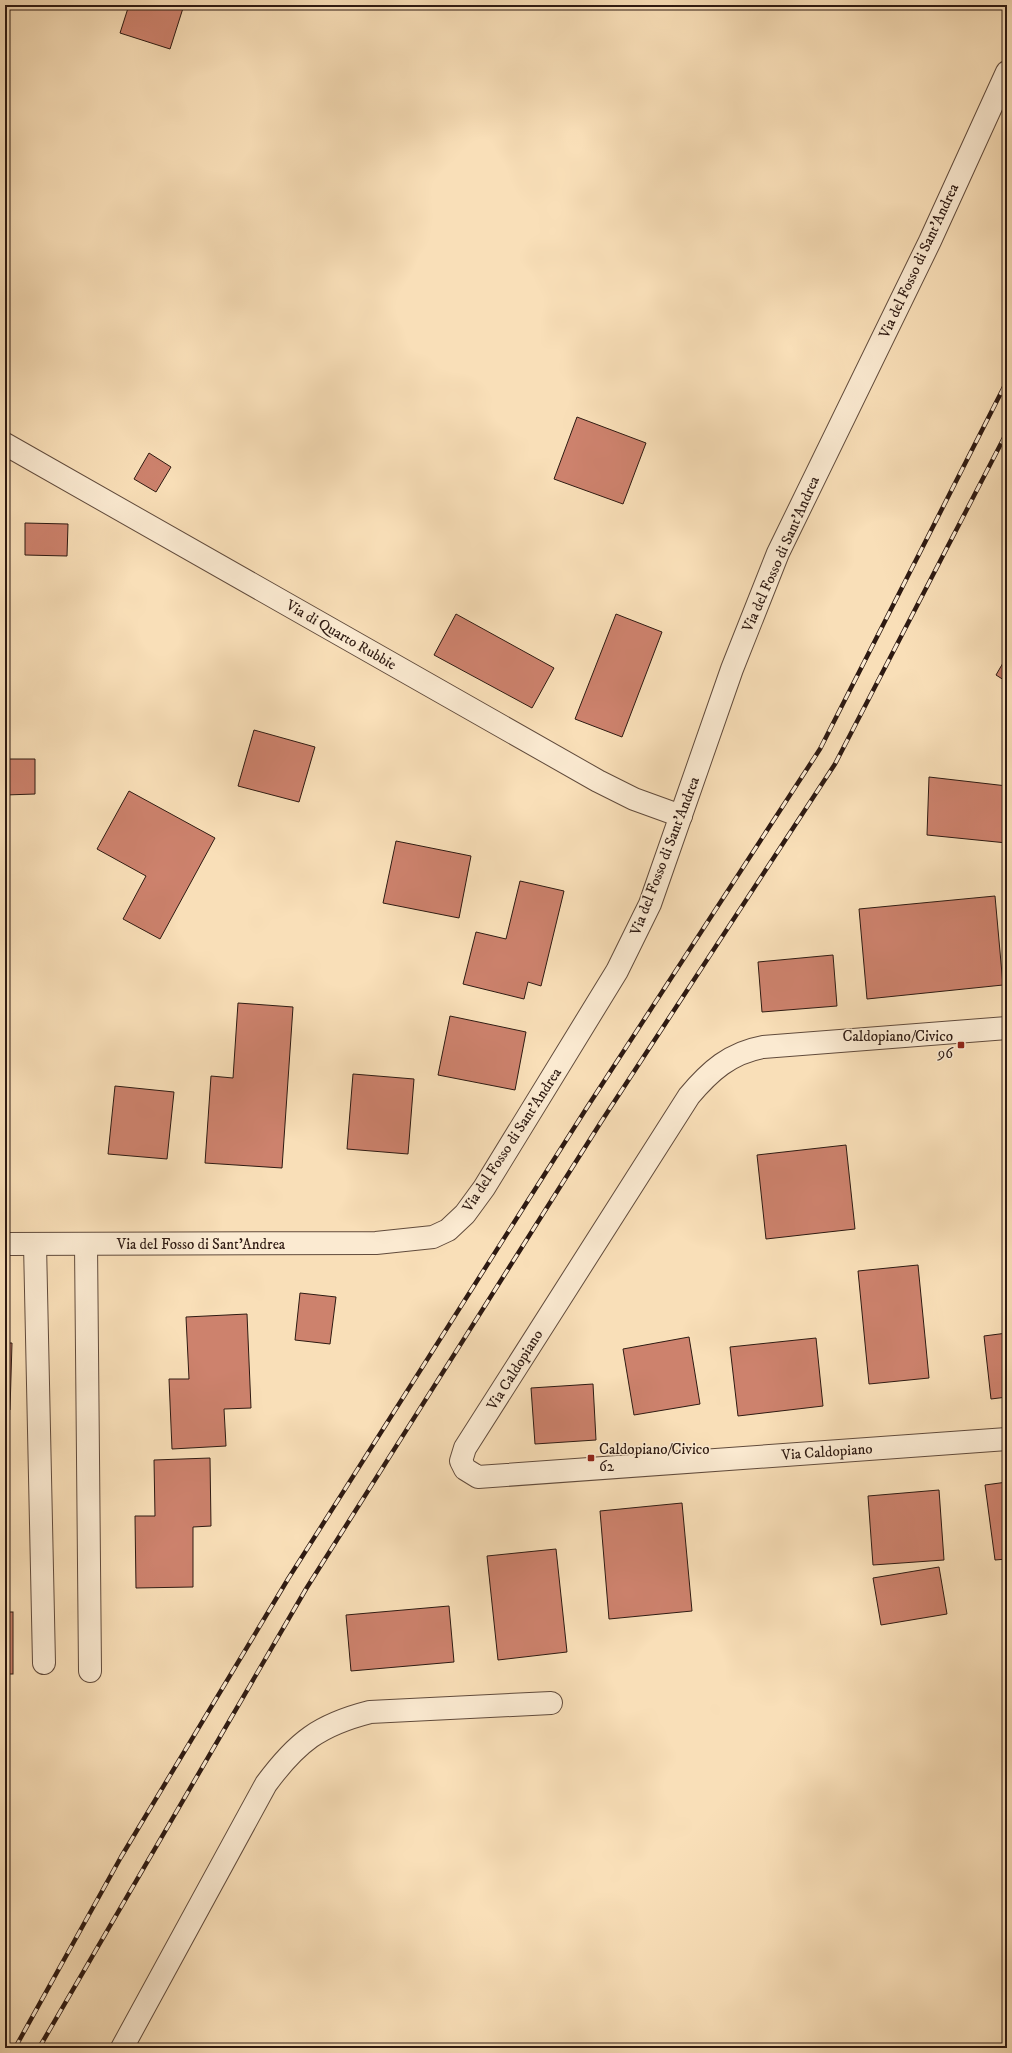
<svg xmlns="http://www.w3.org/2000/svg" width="1012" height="2053" font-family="'IM FELL DW Pica',serif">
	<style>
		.building { fill: #cd826d; stroke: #2e1a12 }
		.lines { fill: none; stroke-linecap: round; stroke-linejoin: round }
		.minor-casing { stroke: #614b3c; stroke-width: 24 }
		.minor { stroke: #fbead1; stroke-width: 22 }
		.rail-casing { stroke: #2e1a12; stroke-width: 4.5 }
		.rail { stroke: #fbead1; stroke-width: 3; stroke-dasharray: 9; stroke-linecap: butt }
		.poi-dot { fill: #8f2418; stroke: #fbead1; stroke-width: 1.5 }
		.labels { text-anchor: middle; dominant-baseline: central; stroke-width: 3; stroke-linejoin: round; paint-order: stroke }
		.street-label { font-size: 15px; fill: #2e1a12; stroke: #fbead1 }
		.poi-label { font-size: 15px; fill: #2e1a12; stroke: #fbead1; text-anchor: end }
	</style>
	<rect width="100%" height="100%" fill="#f9dfb8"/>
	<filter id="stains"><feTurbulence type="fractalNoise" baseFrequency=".005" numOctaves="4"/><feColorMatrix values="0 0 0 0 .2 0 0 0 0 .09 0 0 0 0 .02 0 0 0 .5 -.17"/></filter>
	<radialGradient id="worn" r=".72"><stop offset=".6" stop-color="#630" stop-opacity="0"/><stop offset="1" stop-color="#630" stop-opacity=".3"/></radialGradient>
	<g class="building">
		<polygon points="129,5 184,5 170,49 120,33"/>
		<polygon points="577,417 646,443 623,504 554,479"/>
		<polygon points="149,453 171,467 156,492 134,479"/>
		<polygon points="25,523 68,524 67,556 25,555"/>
		<polygon points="456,614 554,668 532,708 434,655"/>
		<polygon points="616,614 662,632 622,737 575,719"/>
		<polygon points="1007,656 1007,682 996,675"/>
		<polygon points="254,730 315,747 299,802 238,786"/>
		<polygon points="5,759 35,759 35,794 5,795"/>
		<polygon points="929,777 1007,786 1007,843 927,835"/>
		<polygon points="129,791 215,838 160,939 123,919 146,876 97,849"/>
		<polygon points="396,841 471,856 459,918 383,903"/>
		<polygon points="520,881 564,891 541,986 528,982 524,999 463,984 476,932 506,939"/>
		<polygon points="995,896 1003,985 867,999 859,909"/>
		<polygon points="833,955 837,1006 762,1012 758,962"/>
		<polygon points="238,1003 293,1007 282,1168 205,1163 211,1076 233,1078"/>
		<polygon points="450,1016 526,1032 515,1090 438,1075"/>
		<polygon points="353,1074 414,1079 408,1154 347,1149"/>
		<polygon points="115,1086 174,1092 167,1159 108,1154"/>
		<polygon points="846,1145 855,1229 766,1239 757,1155"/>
		<polygon points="918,1265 929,1378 869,1384 858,1271"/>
		<polygon points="300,1293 336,1297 330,1344 295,1340"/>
		<polygon points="247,1314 251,1408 224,1409 226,1446 172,1449 169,1379 189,1379 186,1317"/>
		<polygon points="1007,1333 1007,1397 991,1399 984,1336"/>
		<polygon points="689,1337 700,1404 634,1415 623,1349"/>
		<polygon points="816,1338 823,1406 738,1416 730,1347"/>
		<polygon points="5,1343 12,1343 10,1410 5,1410"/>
		<polygon points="593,1384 596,1440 535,1444 531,1388"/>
		<polygon points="210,1458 211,1526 193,1527 193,1587 136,1588 135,1516 155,1516 154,1460"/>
		<rect x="5" y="1477" width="4" height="61"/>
		<polygon points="1007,1482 1007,1559 995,1560 985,1485"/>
		<polygon points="939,1490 944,1560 873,1565 868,1496"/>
		<polygon points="682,1503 692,1611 609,1619 600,1511"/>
		<polygon points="556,1549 567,1652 498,1660 487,1556"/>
		<polygon points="939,1567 947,1614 881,1625 873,1578"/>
		<polygon points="449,1606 454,1662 351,1671 346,1615"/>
		<rect x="5" y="1612" width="8" height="62"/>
	</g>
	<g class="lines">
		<g class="minor-casing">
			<g id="minor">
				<polyline points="5,444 598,781 634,799 681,816"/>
				<path d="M1007,1028L763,1047C730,1053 710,1071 689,1096L465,1448L461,1461L465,1469L478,1477L1007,1439"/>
				<polyline points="5,1244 376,1243 433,1237 448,1230 465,1214 484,1188 617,971 650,904 732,669 778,553 930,241 1007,72"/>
				<polyline points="35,1244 44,1663"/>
				<polyline points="86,1244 90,1671"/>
				<path d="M122,2048L266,1784C297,1742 319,1725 370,1712L551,1703"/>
			</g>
		</g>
		<use href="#minor" class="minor"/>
		<g class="rail-casing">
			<g id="rail">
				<polyline points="15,2048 121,1857 288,1579 586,1109 820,749 1007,381"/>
				<polyline points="39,2048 306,1589 601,1122 835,764 1007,432"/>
			</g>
		</g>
		<use href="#rail" class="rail"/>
	</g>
	<g class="poi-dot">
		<rect x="957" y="1041" width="8" height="8" rx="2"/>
		<rect x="587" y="1454" width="8" height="8" rx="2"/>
	</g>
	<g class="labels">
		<g class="street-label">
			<text transform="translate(919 261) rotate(-65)">Via del Fosso di Sant'Andrea</text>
			<text transform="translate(781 554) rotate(-66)">Via del Fosso di Sant'Andrea</text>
			<text transform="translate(341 635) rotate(30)">Via di Quarto Rubbie</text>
			<text transform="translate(665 856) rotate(-69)">Via del Fosso di Sant'Andrea</text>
			<text transform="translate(512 1140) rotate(-57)">Via del Fosso di Sant'Andrea</text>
			<text x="201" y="1244">Via del Fosso di Sant'Andrea</text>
			<text transform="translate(515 1370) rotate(-58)">Via Caldopiano</text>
			<text transform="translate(827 1452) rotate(-4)">Via Caldopiano</text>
		</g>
		<g class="poi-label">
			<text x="953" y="1036">Caldopiano/Civico<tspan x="953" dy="17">96</tspan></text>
			<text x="599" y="1449" text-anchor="start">Caldopiano/Civico<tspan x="599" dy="17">62</tspan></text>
		</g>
	</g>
	<rect width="1012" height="2053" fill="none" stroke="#f9dfb8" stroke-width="20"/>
	<rect x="6" y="6" width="1000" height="2041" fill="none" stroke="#2e1a12" stroke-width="2"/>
	<rect x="10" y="10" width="992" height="2033" fill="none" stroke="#2e1a12"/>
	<rect width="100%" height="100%" filter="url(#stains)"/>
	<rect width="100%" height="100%" fill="url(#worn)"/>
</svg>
